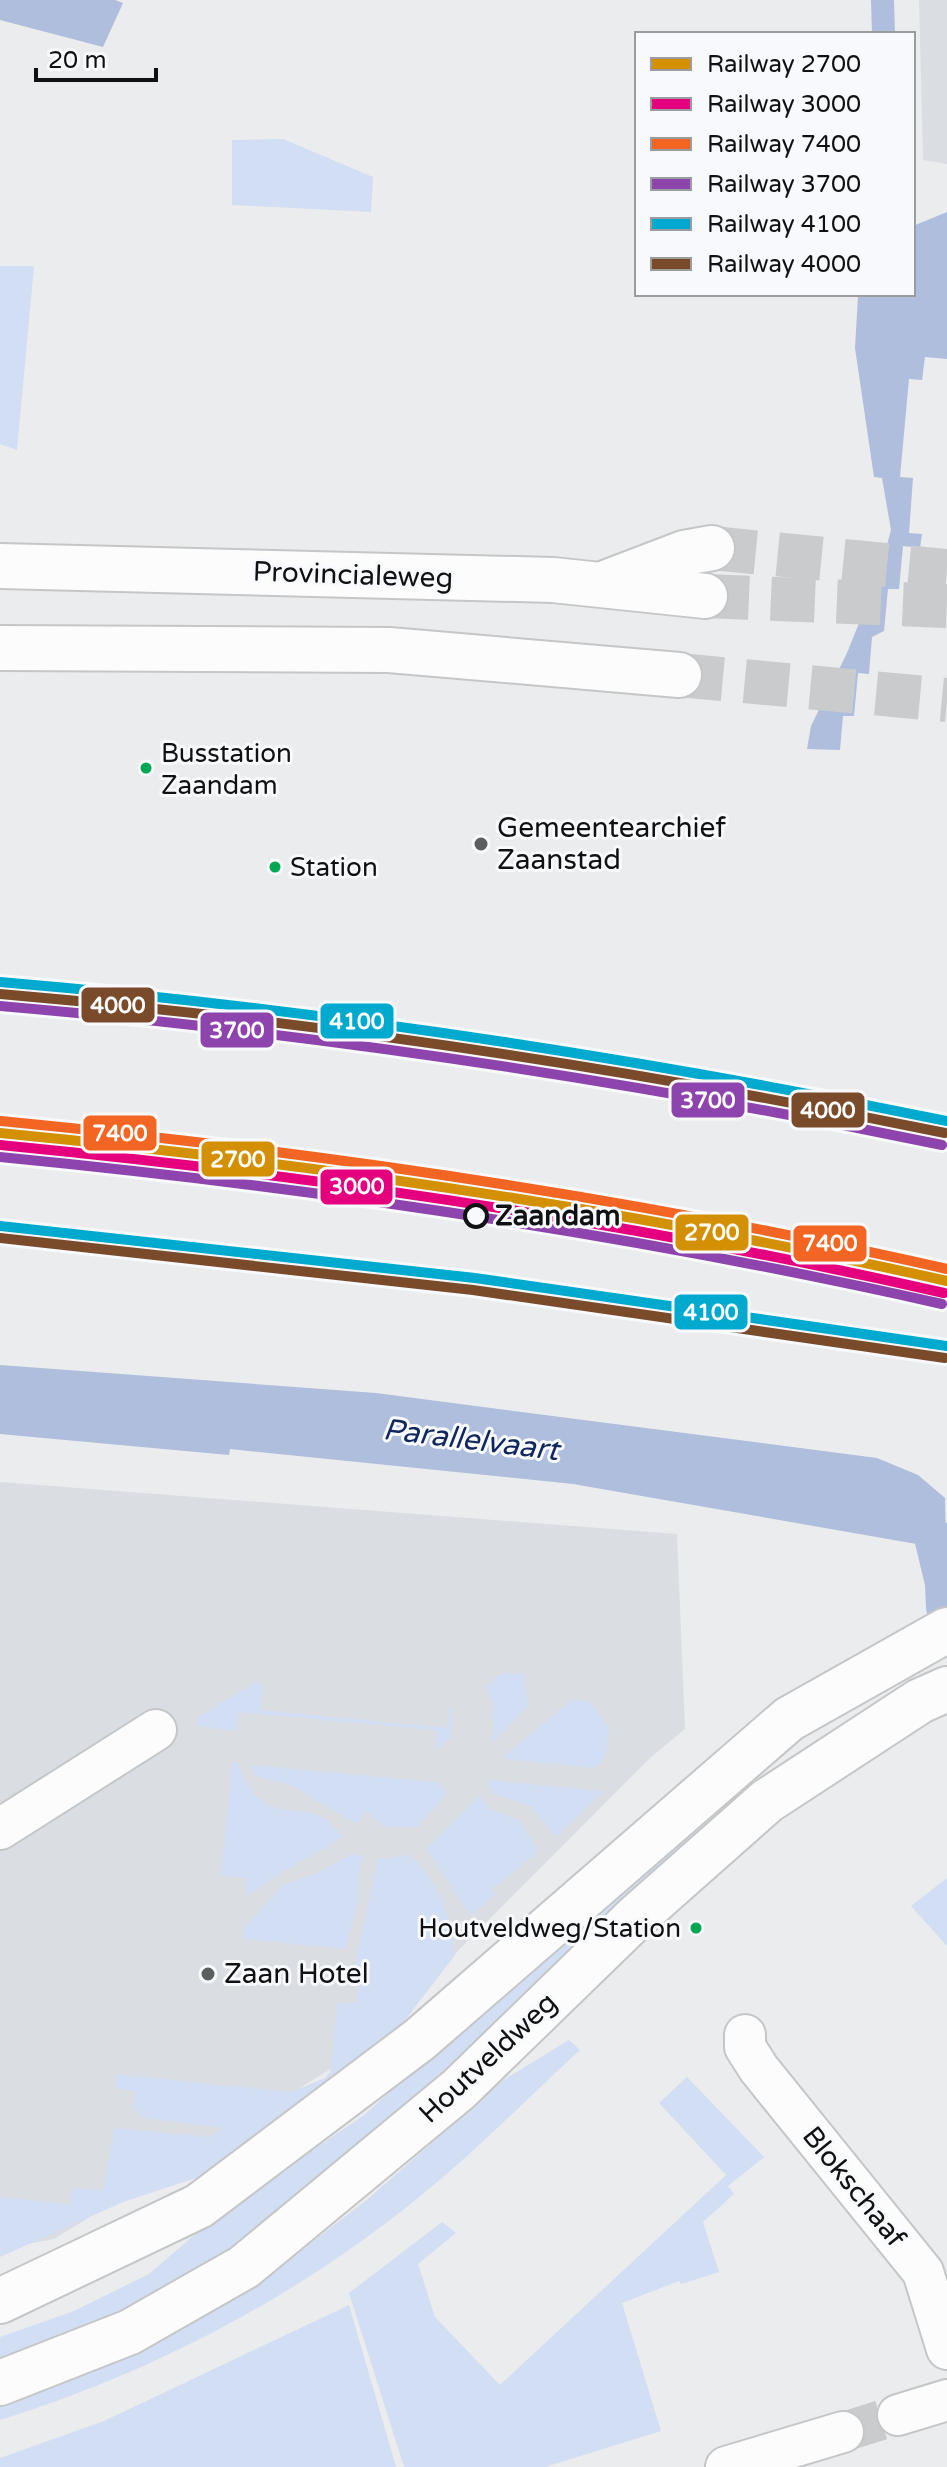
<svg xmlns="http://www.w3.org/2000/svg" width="947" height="2467" font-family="'Varela Round',sans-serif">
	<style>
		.built { fill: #dadde2 }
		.green { fill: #d2def3 }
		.water { fill: #aebedc }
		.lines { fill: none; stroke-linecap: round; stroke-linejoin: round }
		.canal { stroke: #aebedc; stroke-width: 42 }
		.minor-tunnel { stroke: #cacbcc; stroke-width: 40; stroke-dasharray: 40 20; stroke-linecap: butt }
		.primary-tunnel { stroke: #cacbcc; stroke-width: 44; stroke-dasharray: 44 22; stroke-linecap: butt }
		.minor-casing { stroke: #c5c6c7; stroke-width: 44 }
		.tertiary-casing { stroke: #c5c6c7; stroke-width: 48 }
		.primary-casing { stroke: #c5c6c7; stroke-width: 48 }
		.minor { stroke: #fcfcfc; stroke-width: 40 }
		.tertiary { stroke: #fcfcfc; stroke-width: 44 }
		.primary { stroke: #fcfcfc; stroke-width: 44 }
		.rail-1-casing { stroke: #f7f9fc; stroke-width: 16 }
		.rail-2-casing { stroke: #f7f9fc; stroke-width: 16 }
		.rail-3-casing { stroke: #f7f9fc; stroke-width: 16 }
		.rail-4-casing { stroke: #f7f9fc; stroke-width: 16 }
		.rail-5-casing { stroke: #f7f9fc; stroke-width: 16 }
		.rail-6-casing { stroke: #f7f9fc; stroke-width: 16 }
		.rail-1 { stroke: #d49003; stroke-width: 10 }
		.rail-2 { stroke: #e5007d; stroke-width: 10 }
		.rail-3 { stroke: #f26522; stroke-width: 10 }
		.rail-4 { stroke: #8e44ad; stroke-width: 10 }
		.rail-5 { stroke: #00a9ce; stroke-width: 10 }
		.rail-6 { stroke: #7a4b2a; stroke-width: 10 }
		.bus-dot { fill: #00a651; stroke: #f7f9fc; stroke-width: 3 }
		.poi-dot { fill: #5d5e5f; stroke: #f7f9fc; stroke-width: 3 }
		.stop-dot { fill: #f7f9fc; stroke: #101112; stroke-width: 4 }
		.labels { text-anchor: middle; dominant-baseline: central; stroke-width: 6; stroke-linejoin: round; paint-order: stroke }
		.bus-label { font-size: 26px; fill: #101112; stroke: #f7f9fc; text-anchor: start }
		.street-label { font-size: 28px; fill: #101112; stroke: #f7f9fc }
		.poi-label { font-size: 28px; fill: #101112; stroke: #f7f9fc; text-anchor: start }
		.stop-label { font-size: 28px; font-weight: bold; fill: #101112; stroke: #f7f9fc; text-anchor: start }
		.water-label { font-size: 30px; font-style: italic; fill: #11275b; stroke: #f7f9fc }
		.line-badge { stroke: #f7f9fc; stroke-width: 3 }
		.badge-label { font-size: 22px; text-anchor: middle; font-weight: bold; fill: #fff }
	</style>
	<rect width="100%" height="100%" fill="#ebeced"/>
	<g class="built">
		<polygon points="919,0 947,0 947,164 923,160"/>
		<polygon points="0,1482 677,1534 685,1729 650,1758 355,2054 54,2239 0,2249"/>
	</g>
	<g class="green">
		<polygon points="283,139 373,177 371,212 232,205 232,140"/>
		<polygon points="0,266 34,266 17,450 0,444"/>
		<polygon points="501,1673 524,1673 528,1706 491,1744 494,1708 486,1687"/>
		<polygon points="256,1682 263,1685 261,1710 447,1728 449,1705 453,1717 451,1737 437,1750 435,1730 239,1712 237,1731 197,1726 198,1717"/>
		<path d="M573,1699L589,1701L609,1727C607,1744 610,1763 591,1768L505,1759V1755Z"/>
		<path d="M232,1762H237C244,1777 250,1795 265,1803C292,1819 316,1799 343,1837C310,1857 277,1873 247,1897L246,1878L221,1875Z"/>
		<polygon points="251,1765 436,1782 448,1793 417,1827 384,1827 367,1812 357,1824 290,1785 256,1776"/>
		<polygon points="488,1780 604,1791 556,1837 530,1806 494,1794 487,1785"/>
		<polygon points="479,1796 491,1809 521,1821 538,1852 492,1889 495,1895 470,1916 426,1849"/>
		<polygon points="689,1822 703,1837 302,2199 199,2268 79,2332 0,2360 0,2337 74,2311 149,2274 221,2212 363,2116"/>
		<polygon points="352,1854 363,1857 359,1867 359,1900 345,1949 243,1939 243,1929 283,1885 317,1873"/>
		<path d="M411,1855C440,1885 451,1915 455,1955L392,2037L208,2174L123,2202L0,2257V2197L70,2204L72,2188L103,2190L114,2128L210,2137L223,2128L144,2118L133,2108L135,2091L115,2088L116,2074L291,2092L325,2078L330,2072L337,2003H356L360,1979L352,1977L378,1859Z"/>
		<polygon points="947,1878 947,1946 911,1906"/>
		<path d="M569,2040L580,2050C532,2094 486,2141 436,2183C310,2290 158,2371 0,2420V2403L199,2316L285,2263L369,2198L502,2081Z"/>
		<polygon points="687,2077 764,2157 728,2186 734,2194 703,2222 719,2272 681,2284 679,2281 622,2303 661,2431 545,2467 404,2467 349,2293 442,2222 456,2233 418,2264 435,2317 500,2385 726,2175 659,2103"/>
		<polygon points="349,2305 396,2467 0,2467 0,2458 104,2421"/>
	</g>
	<g class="water">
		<polygon points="0,0 115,0 123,3 103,47 0,20"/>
		<polygon points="871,0 894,0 895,34 872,34"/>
		<polygon points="947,212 947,359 925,357 922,380 909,379 900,477 913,478 909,533 922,534 920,548 903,546 899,589 888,589 884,631 872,637 869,674 858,673 854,716 843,716 840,750 807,749 811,726 847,653 880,571 891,530 882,478 874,477 855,348 858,296 814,294 913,294 913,226"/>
		<polygon points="0,1365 376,1393 877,1458 918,1475 945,1498 947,1597 933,1598 928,1546 573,1484 230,1449 229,1455 0,1434"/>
	</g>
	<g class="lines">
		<polyline class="canal" points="936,1541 946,1583 947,1607"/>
		<polyline class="minor-tunnel" points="843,2432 898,2415"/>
		<g class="primary-tunnel">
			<polyline points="712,548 947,571"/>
			<polyline points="705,596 947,606"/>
			<polyline points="679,675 947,700"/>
		</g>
		<g class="minor-casing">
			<g id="minor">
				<polyline points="0,1829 156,1730"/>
				<polyline points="745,2035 745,2047 759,2069 923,2272 947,2349"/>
				<polyline points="898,2415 947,2400"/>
				<polyline points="726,2467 843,2432"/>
			</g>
		</g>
		<g class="tertiary-casing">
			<g id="tertiary">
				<polyline points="0,2301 199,2206 419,2040 789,1719 947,1630"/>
				<polyline points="0,2383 130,2332 244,2267 459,2089 636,1917 767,1801 920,1701 947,1689"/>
			</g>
		</g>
		<g class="primary-casing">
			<g id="primary">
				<polyline points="0,566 553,580 705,596"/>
				<polyline points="608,582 684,553 712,548"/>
				<polyline points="0,648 389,650 679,675"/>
			</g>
		</g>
		<use href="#minor" class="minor"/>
		<use href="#tertiary" class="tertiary"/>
		<use href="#primary" class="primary"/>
		<g class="rail-1-casing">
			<path id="rail-1" d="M0,1133C319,1164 634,1210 947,1281"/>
		</g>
		<g class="rail-2-casing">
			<path id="rail-2" d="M0,1145C318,1176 632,1222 944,1293"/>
		</g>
		<g class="rail-3-casing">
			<path id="rail-3" d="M1,1121C320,1152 635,1198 947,1269"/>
		</g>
		<g class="rail-4-casing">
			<g id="rail-4">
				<path d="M0,1006C317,1033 630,1081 942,1145"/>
				<path d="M0,1157C317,1188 631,1234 942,1304"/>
			</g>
		</g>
		<g class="rail-5-casing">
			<g id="rail-5">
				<path d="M0,982C319,1009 633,1057 947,1121"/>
				<polyline points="0,1226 475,1278 947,1346"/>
			</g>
		</g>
		<g class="rail-6-casing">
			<g id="rail-6">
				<path d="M0,994C318,1021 632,1069 945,1133"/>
				<polyline points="0,1238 473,1290 945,1358"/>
			</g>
		</g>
		<use href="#rail-1" class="rail-1"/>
		<use href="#rail-2" class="rail-2"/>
		<use href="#rail-3" class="rail-3"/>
		<use href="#rail-4" class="rail-4"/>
		<use href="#rail-5" class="rail-5"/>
		<use href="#rail-6" class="rail-6"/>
	</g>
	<g class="bus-dot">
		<circle cx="146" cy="768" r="7"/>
		<circle cx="275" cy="867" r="7"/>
		<circle cx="696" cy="1928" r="7"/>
	</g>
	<g class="poi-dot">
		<circle cx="481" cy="844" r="8"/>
		<circle cx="208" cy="1974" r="8"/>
	</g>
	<circle class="stop-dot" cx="476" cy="1216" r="11"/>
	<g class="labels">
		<g class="bus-label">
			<text x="161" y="753">Busstation<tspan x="161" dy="32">Zaandam</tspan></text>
			<text x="290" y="867">Station</text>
			<text x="681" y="1928" text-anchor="end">Houtveldweg/Station</text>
		</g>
		<g class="street-label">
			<text transform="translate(353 575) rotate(2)">Provincialeweg</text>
			<text transform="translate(488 2058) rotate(-43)">Houtveldweg</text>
			<text transform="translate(854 2187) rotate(51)">Blokschaaf</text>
		</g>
		<g class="poi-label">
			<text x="497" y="828">Gemeentearchief<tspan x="497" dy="32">Zaanstad</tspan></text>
			<text x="224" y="1974">Zaan Hotel</text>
		</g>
		<g class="stop-label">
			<text x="495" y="1216">Zaandam</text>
		</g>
		<g class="water-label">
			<text transform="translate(471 1440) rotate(7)">Parallelvaart</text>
		</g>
	</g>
	<g class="line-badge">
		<rect x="80" y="986" width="76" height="38" rx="8" fill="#7a4b2a"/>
		<rect x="319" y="1002" width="76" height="38" rx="8" fill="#00a9ce"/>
		<rect x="199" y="1011" width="76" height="38" rx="8" fill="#8e44ad"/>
		<rect x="670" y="1081" width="76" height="38" rx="8" fill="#8e44ad"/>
		<rect x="790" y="1091" width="76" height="38" rx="8" fill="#7a4b2a"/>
		<rect x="82" y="1114" width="76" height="38" rx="8" fill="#f26522"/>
		<rect x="200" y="1140" width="76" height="38" rx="8" fill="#d49003"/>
		<rect x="319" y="1168" width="75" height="38" rx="8" fill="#e5007d"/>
		<rect x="674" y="1213" width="76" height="39" rx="8" fill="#d49003"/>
		<rect x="792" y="1224" width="76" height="39" rx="8" fill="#f26522"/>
		<rect x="673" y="1293" width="76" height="38" rx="8" fill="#00a9ce"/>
	</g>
	<g class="badge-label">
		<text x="118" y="1013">4000</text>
		<text x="357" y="1029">4100</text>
		<text x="237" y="1038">3700</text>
		<text x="708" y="1108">3700</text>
		<text x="828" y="1118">4000</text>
		<text x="120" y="1141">7400</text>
		<text x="238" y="1167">2700</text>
		<text x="357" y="1194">3000</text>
		<text x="712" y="1240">2700</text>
		<text x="830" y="1251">7400</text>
		<text x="711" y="1320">4100</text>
	</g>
	<rect x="635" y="32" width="280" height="264" fill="#f7f9fc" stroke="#9b9c9e" stroke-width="2"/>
	<rect x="651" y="58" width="40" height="12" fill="#d49003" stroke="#9b9c9e" stroke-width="2"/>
	<text x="707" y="72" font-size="24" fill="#101112">Railway 2700</text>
	<rect x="651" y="98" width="40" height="12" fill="#e5007d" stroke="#9b9c9e" stroke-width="2"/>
	<text x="707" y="112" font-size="24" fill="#101112">Railway 3000</text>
	<rect x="651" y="138" width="40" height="12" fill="#f26522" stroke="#9b9c9e" stroke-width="2"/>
	<text x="707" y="152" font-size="24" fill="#101112">Railway 7400</text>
	<rect x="651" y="178" width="40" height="12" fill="#8e44ad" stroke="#9b9c9e" stroke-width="2"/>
	<text x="707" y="192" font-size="24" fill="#101112">Railway 3700</text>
	<rect x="651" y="218" width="40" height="12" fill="#00a9ce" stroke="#9b9c9e" stroke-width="2"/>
	<text x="707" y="232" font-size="24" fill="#101112">Railway 4100</text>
	<rect x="651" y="258" width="40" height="12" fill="#7a4b2a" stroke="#9b9c9e" stroke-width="2"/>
	<text x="707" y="272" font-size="24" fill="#101112">Railway 4000</text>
	<path d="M36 68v12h120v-12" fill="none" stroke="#101112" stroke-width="4"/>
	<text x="48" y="68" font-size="24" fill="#101112" stroke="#f7f9fc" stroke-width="6" paint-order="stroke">20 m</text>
</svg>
